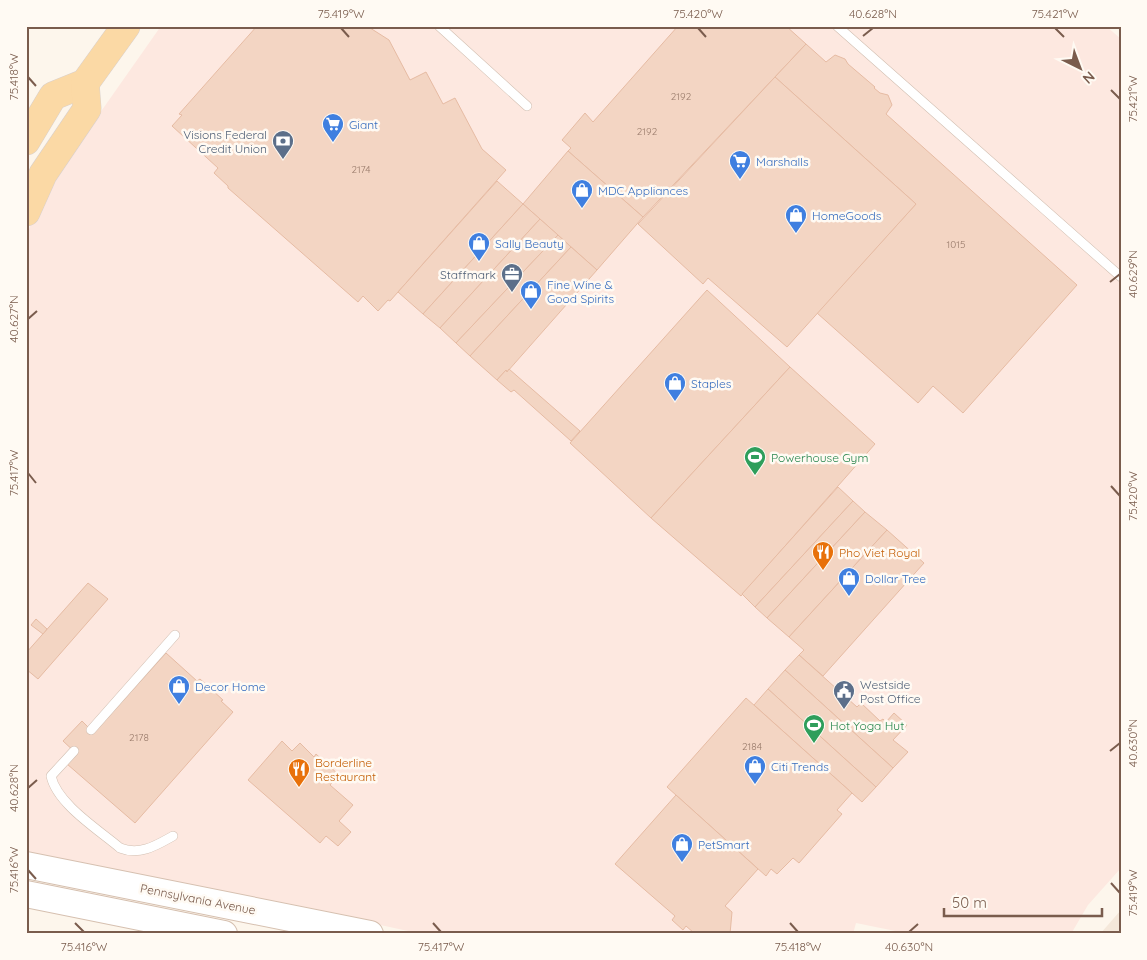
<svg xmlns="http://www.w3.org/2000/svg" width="1147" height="960" font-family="Quicksand,sans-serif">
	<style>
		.residential { fill: #f5e8da }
		.commercial { fill: #fde8e0 }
		.building { fill: #f3d5c3; stroke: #e6bba3 }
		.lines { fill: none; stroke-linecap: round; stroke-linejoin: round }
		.lane-casing { stroke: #d1beb0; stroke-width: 10 }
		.secondary-casing { stroke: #d6c0b0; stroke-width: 28 }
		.primary-casing { stroke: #dad1cd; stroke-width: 29 }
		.lane { stroke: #fff; stroke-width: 9 }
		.secondary { stroke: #fff; stroke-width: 26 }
		.primary { stroke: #fbd9a5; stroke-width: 28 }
		.ticks { fill: none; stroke: #7a5c4d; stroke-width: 2 }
		.labels { text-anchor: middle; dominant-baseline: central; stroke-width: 5; stroke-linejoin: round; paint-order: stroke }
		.number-label { font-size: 10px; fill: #987a6a }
		.shop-label { font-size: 12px; fill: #366cbe; stroke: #fffaf3; text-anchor: start }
		.service-label { font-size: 12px; fill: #4e5e75; stroke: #fffaf3; text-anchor: end }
		.leisure-label { font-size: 12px; fill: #27864d; stroke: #fffaf3; text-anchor: start }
		.food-label { font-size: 12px; fill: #c56008; stroke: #fffaf3; text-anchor: start }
		.street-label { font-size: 12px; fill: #7a5c4d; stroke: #fffaf3 }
		.neatline { fill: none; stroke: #7a5c4d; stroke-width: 2 }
		.ticks-label { font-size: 12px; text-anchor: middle; fill: #7a5c4d }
	</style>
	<rect width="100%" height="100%" fill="#fdf6ec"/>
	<polygon class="residential" points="1121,910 1121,934 1100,934"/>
	<polygon class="commercial" points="161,26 1106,26 1121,39 1121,868 1088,905 1071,934 910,934 856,923 853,934 422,934 223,891 26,852 26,237 37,208 76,147"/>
	<g class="building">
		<polygon points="257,26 345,26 347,28 351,26 367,26 389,40 410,80 426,72 443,104 455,98 482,149 506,170 398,292 390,301 388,300 378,311 363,296 358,302 228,188 228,186 214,173 218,168 172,126 182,115 179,114"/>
		<polygon points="678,26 786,26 806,44 643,217 568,151 571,148 562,140 585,113 593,122"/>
		<polygon points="806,44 826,62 835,55 845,59 848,64 875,87 874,88 880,93 888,95 892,105 886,114 1077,285 963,413 933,386 918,403 817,313 916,204 775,77"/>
		<polygon points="775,77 916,204 787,347 708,278 703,284 638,224"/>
		<polygon points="568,151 643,217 597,270 523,204"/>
		<polygon points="497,181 523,204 423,314 398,292"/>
		<polygon points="523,204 540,219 440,328 423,314"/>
		<polygon points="540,219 558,235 456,343 440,328"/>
		<polygon points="558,235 571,247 470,356 456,343"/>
		<polygon points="571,247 597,270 507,372 506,370 497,380 470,356"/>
		<polygon points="707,290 790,367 651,518 570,443"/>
		<polygon points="790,367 875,444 741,596 651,518"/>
		<polygon points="509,369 580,431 571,441 514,390 511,392 497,380 506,370 507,372"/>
		<polygon points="838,487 853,501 755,607 742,594"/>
		<polygon points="853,501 865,512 767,618 755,607"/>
		<polygon points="865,512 887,530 789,637 767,618"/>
		<polygon points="887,530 924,563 823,676 799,655 804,650 789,637"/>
		<polygon points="88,583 108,599 38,679 26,669 26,653"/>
		<polygon points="36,619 47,629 43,634 31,625"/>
		<polygon points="166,653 197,681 200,679 223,700 221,701 233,712 135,823 67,764 77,754 63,741 82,721 94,733"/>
		<polygon points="799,655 857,707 861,703 880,721 883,719 886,722 894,713 907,725 893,740 908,752 893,768 785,670"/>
		<polygon points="785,670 893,768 876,787 768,689"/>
		<polygon points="768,689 876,787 862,802 754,705"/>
		<polygon points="746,698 852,793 837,810 842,814 799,863 793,858 777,874 771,869 766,876 667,787"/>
		<polygon points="282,741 292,751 300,743 314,757 316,754 339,775 330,785 353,805 339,821 351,832 338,846 326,836 320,843 248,780"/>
		<polygon points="676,795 758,869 725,906 732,912 730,934 694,933 686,926 683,930 672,920 675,916 615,864"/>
	</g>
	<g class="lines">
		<g class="lane-casing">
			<g id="lane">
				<polyline points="439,26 527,106"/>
				<polyline points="837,26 1121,277"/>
				<polyline points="91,730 175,635"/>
				<path d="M74,751L51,776C57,804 99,830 120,848C140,856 157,845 173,836"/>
			</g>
		</g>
		<g class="secondary-casing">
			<g id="secondary">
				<polyline points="26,865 370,934"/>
				<polyline points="26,894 224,934"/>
			</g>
		</g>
		<g class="primary-casing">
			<g id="primary">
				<polyline points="26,141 53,96 85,83 126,26"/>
				<polyline points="26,212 43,174 87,109 85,83"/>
			</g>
		</g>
		<use href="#lane" class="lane"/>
		<use href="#secondary" class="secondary"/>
		<use href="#primary" class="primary"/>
	</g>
	<path class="ticks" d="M341,28L349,37M698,28L706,37M1055,28L1064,37M863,36L873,28M28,77L36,86M1111,90L1120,99M1110,282L1120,274M28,319L37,311M28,473L36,483M1111,486L1120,496M1110,751L1120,743M28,788L37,780M28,870L36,879M1111,883L1120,893M75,923L84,932M433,923L441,932M790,923L798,932M909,932L918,924"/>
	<defs>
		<g id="supermarket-pin" transform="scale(1.125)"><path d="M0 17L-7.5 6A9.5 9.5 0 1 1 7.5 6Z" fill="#3f7fe0" stroke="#fffaf3"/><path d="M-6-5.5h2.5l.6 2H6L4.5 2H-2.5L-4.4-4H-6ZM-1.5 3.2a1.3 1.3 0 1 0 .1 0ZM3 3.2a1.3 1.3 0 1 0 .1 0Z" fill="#fff"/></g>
		<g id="bank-pin" transform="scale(1.125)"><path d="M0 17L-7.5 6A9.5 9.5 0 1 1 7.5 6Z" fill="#5c6f8a" stroke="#fffaf3"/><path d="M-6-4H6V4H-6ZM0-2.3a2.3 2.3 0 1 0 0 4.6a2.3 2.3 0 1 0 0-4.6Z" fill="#fff"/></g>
		<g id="shop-pin" transform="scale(1.125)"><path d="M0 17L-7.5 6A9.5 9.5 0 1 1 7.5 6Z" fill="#3f7fe0" stroke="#fffaf3"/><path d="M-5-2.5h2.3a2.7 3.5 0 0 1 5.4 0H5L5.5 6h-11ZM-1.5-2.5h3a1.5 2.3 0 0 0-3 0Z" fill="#fff"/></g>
		<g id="office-pin" transform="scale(1.125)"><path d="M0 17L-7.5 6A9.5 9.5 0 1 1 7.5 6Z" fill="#5c6f8a" stroke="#fffaf3"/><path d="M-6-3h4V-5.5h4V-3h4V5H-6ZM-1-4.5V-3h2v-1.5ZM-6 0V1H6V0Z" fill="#fff"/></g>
		<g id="stadium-pin" transform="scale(1.125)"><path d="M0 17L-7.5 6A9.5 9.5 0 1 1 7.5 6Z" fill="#2e9e5b" stroke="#fffaf3"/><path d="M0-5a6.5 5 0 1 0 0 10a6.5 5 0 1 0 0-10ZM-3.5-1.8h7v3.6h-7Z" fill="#fff"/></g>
		<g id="restaurant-pin" transform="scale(1.125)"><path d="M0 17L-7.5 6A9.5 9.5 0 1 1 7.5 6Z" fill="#e8710a" stroke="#fffaf3"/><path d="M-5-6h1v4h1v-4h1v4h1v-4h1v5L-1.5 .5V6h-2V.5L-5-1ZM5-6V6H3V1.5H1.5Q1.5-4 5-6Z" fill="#fff"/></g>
		<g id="civic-pin" transform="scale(1.125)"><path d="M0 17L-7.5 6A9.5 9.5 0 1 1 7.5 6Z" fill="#5c6f8a" stroke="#fffaf3"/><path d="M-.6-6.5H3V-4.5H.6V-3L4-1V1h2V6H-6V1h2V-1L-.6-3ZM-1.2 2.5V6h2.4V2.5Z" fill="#fff"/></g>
	</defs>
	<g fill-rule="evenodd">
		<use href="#supermarket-pin" x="333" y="124"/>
		<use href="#bank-pin" x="283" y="141"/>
		<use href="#supermarket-pin" x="740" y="161"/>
		<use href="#shop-pin" x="582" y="190"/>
		<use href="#shop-pin" x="796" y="215"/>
		<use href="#shop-pin" x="479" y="243"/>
		<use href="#office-pin" x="512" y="274"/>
		<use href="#shop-pin" x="531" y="291"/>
		<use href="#shop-pin" x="675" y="383"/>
		<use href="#stadium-pin" x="755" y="457"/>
		<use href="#restaurant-pin" x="823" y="552"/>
		<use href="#shop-pin" x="849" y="578"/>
		<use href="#shop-pin" x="179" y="686"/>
		<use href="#civic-pin" x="844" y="691"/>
		<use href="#stadium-pin" x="814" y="725"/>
		<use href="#shop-pin" x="755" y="766"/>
		<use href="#restaurant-pin" x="299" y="769"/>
		<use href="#shop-pin" x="682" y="844"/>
	</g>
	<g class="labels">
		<g class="number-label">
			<text x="681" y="96">2192</text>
			<text x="647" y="131">2192</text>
			<text x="361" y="169">2174</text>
			<text x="956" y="244">1015</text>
			<text x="139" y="737">2178</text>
			<text x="752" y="746">2184</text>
		</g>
		<g class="shop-label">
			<text x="349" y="124">Giant</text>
			<text x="756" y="161">Marshalls</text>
			<text x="598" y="190">MDC Appliances</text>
			<text x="812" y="215">HomeGoods</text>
			<text x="495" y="243">Sally Beauty</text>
			<text x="547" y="284">Fine Wine &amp;<tspan x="547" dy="14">Good Spirits</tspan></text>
			<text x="691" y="383">Staples</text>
			<text x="865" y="578">Dollar Tree</text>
			<text x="195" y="686">Decor Home</text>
			<text x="771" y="766">Citi Trends</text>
			<text x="698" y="844">PetSmart</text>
		</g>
		<g class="service-label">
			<text x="267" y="134">Visions Federal<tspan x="267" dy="14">Credit Union</tspan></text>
			<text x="496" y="274">Staffmark</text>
			<text x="860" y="684" text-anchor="start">Westside<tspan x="860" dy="14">Post Office</tspan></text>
		</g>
		<g class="leisure-label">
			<text x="771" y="457">Powerhouse Gym</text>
			<text x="830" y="725">Hot Yoga Hut</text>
		</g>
		<g class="food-label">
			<text x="839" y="552">Pho Viet Royal</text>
			<text x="315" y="762">Borderline<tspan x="315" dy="14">Restaurant</tspan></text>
		</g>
		<g class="street-label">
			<text transform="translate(198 899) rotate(11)">Pennsylvania Avenue</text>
		</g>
	</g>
	<rect width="1147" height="960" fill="none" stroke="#fffaf3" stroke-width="55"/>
	<g transform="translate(1080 68) rotate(138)" stroke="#fffaf3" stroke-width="4" paint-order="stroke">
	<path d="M0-4L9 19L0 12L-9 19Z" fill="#7a5c4d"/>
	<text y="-8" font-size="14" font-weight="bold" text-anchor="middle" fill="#7a5c4d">N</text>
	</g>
	<path d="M944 908v8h158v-8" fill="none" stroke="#7a5c4d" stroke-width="2.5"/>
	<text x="952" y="908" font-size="15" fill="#7a5c4d" stroke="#fffaf3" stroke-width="4" paint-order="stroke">50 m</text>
	<rect x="28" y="28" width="1092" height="904" class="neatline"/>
	<g class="ticks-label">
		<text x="341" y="18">75.419°W</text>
		<text x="698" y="18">75.420°W</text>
		<text x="873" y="18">40.628°N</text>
		<text x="1055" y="18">75.421°W</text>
		<text transform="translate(14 77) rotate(-90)" y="4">75.418°W</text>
		<text transform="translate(1133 99) rotate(-90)" y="4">75.421°W</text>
		<text transform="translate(1133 274) rotate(-90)" y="4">40.629°N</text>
		<text transform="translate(14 319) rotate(-90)" y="4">40.627°N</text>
		<text transform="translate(14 473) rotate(-90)" y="4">75.417°W</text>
		<text transform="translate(1133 496) rotate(-90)" y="4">75.420°W</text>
		<text transform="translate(1133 743) rotate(-90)" y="4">40.630°N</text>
		<text transform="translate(14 788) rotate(-90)" y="4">40.628°N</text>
		<text transform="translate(14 870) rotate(-90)" y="4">75.416°W</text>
		<text transform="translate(1133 893) rotate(-90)" y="4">75.419°W</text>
		<text x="84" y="951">75.416°W</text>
		<text x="441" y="951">75.417°W</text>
		<text x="798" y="951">75.418°W</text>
		<text x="909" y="951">40.630°N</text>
	</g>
</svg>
